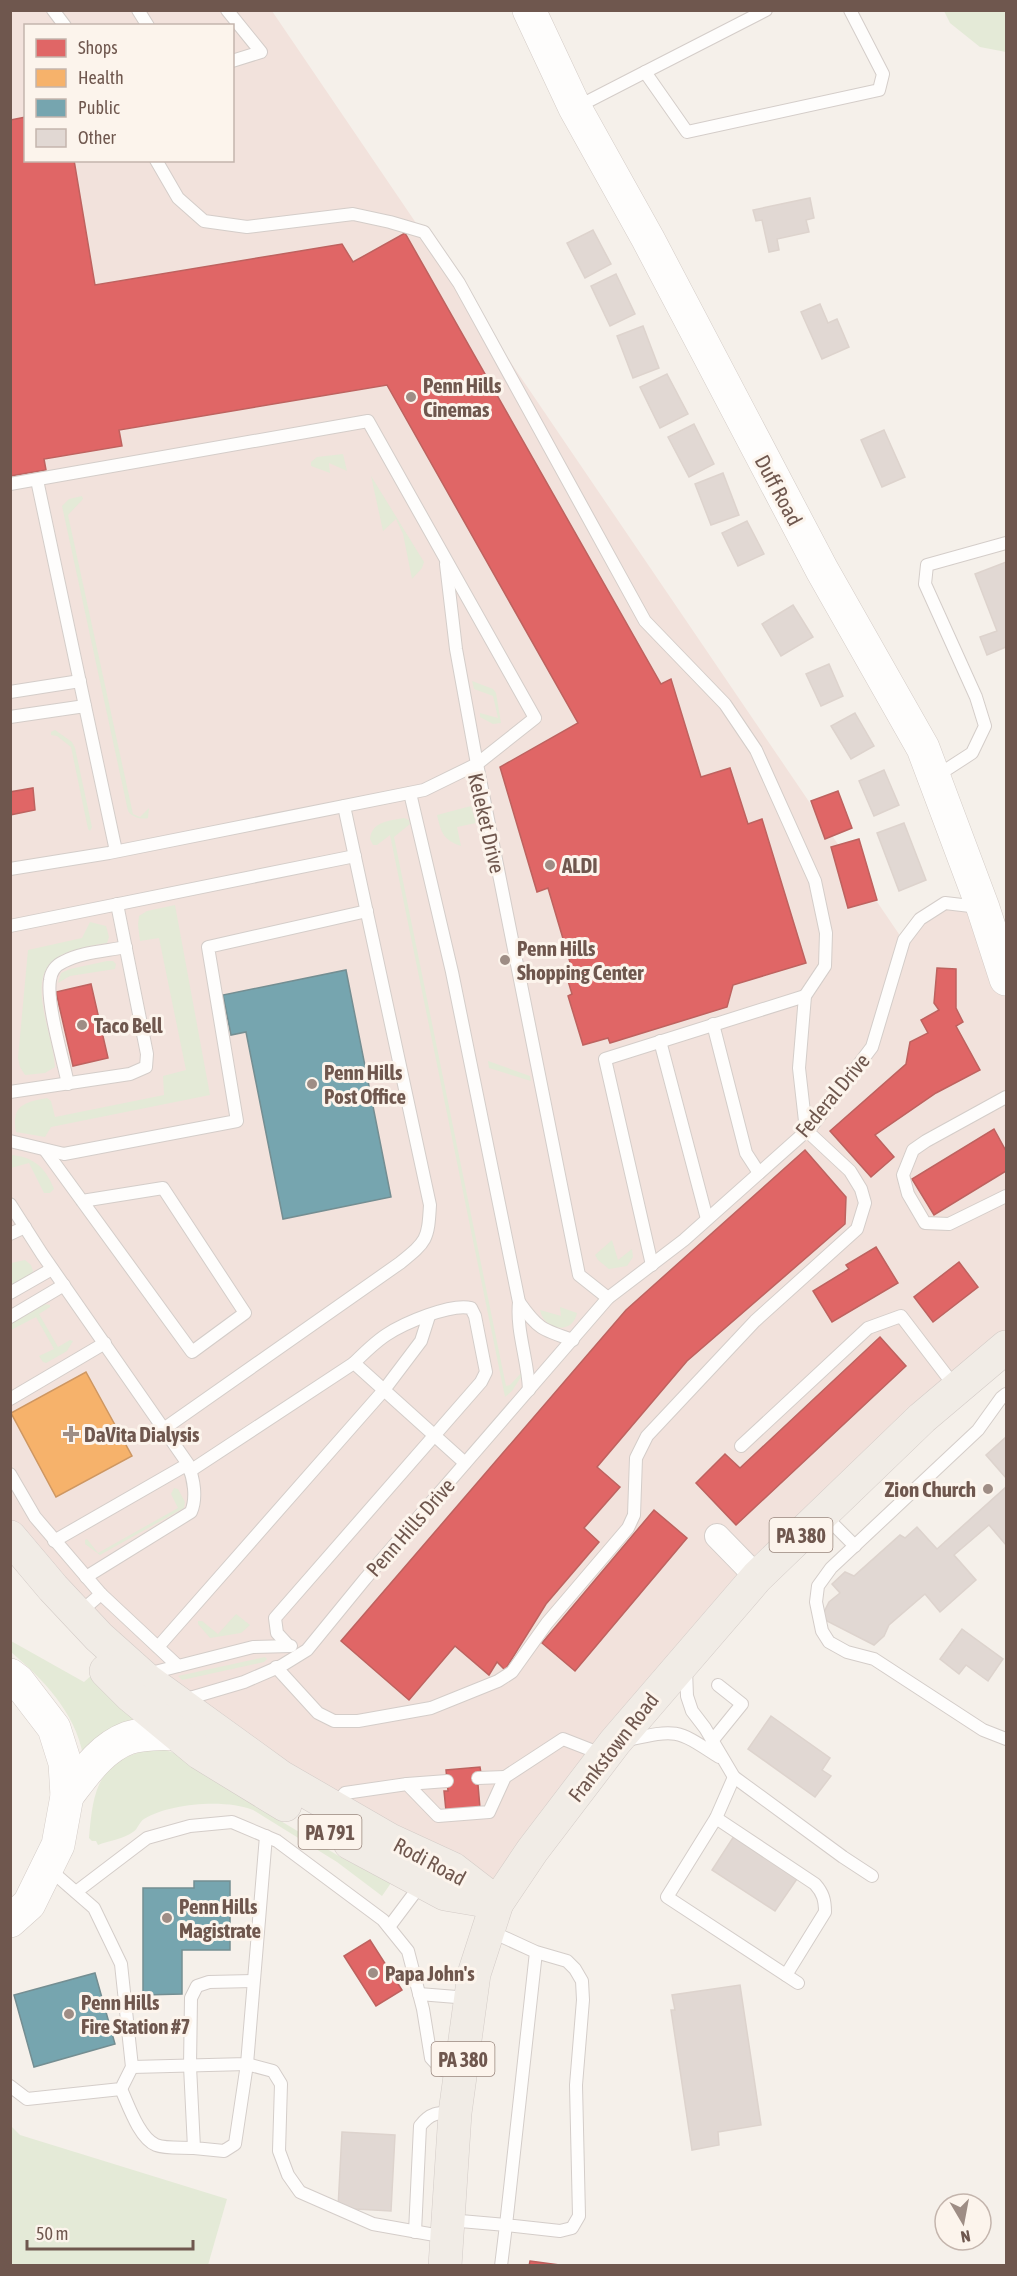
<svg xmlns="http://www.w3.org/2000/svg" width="1017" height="2276" font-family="'Asap Condensed',sans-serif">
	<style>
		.commercial { fill: #f2e2dc; fill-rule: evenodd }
		.green { fill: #e4ead7 }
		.shops { fill: #e06666; stroke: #be625f; stroke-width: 1.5 }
		.health { fill: #f6b26b; stroke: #ce9762; stroke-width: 1.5 }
		.public { fill: #76a5af; stroke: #748e92; stroke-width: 1.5 }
		.building { fill: #e1d8d3; stroke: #ddd3cd; stroke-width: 1.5 }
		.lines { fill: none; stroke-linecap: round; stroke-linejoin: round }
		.lane-casing { stroke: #d4cdc9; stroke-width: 14 }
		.street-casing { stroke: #d4cdc9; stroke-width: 26 }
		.secondary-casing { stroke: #d4ccc7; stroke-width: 34 }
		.primary-casing { stroke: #d3cbc7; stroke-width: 34 }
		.lane { stroke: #fefdfc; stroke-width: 12 }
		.street { stroke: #fefdfc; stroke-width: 24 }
		.secondary { stroke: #fefdfc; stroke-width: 33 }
		.primary { stroke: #f1ece6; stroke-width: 33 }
		.poi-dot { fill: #9e8d85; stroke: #fcf4ec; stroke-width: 2 }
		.labels { text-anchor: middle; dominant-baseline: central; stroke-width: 6; stroke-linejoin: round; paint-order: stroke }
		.shield { fill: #fcf4ec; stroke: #99867d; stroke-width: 1.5 }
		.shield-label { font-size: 20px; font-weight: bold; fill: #6f574e }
		.poi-label { font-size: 21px; font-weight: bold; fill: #6f574e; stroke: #fcf4ec; text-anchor: start }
		.street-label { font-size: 21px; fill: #6f574e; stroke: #fcf4ec }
	</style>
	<rect width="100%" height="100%" fill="#f5f0ea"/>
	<path class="commercial" d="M10,11H272L903,940L945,903L983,908L1006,979V1347L757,1577L497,1903L281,1777L11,1537ZM26,26H232V160H26Z"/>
	<g class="green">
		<polygon points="944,11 1006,11 1006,52 980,47 950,23"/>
		<polygon points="343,454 347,471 329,463 330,473 311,466 311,462 317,457"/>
		<polygon points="371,476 424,562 422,568 412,579 403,534 396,519 383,531"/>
		<path d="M82,496L83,499L68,515L133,814L140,817L149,808L148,818C141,820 132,817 128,811L62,506L69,499Z"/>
		<polygon points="472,681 493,689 496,693 501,723 493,724 480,717 480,713 498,718 493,696 474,689"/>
		<polygon points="55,730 72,742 75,748 92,827 90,831 88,829 71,747 57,736 51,735 51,732"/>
		<path d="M471,806L476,823L457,827L461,846C443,840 441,832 437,815Z"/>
		<path d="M404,818L409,820L410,824L394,837L506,1386L510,1385L522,1372L523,1374L512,1391L505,1397L390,835L377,845H373L370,839C372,821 389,821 404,818Z"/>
		<path d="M175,905L210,1095L51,1127L45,1137L16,1132C11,1105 25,1102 47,1098L51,1101L55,1117L164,1095L163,1076L186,1070L159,938L140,941L138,925L139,916L147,911Z"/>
		<path d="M90,922L106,926L109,937L107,943C47,952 32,965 47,1026C50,1039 54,1053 55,1067L45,1073L25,1075L20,1067L18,1058L28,950L82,938Z"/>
		<polygon points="107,961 113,961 116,964 115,969 70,976 58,983 61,973 70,969"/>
		<polygon points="488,1061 530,1076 531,1081 489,1068"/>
		<path d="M10,1155C33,1156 46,1168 54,1189L50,1193H44L29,1163L11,1168Z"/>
		<polygon points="612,1240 618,1260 632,1249 633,1257 627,1266 609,1269 598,1260 595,1255"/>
		<polygon points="25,1260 31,1265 33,1271 30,1277 11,1288 11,1263"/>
		<polygon points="44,1304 50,1305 50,1307 39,1314 58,1347 70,1340 73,1341 67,1351 46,1363 43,1362 39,1356 54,1349 36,1317 11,1330 10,1323"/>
		<path d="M560,1307L577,1313C573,1335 544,1331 540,1310L561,1316Z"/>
		<polygon points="174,1488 178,1489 185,1502 184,1508 100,1555 85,1544 85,1540 87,1539 98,1553 178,1508 171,1494"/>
		<polygon points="236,1614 250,1625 241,1633 210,1638 198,1624 198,1621 202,1621 218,1634"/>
		<path d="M11,1641L84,1682L92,1675L139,1717L83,1755C75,1712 43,1679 11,1652Z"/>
		<polygon points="265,1657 267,1659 264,1662 182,1680 178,1676"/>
		<path d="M148,1750H165L184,1756L251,1803L342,1858L391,1883L382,1896L337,1862L253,1810C226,1799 170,1803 144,1819C139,1822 138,1829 133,1832C123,1839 108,1841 98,1845L96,1841H92L89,1838C93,1791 97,1762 148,1750Z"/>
		<polygon points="11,2126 20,2135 227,2199 208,2265 11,2265"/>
	</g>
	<g class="shops">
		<polygon points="26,117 26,160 74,160 95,285 342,244 353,262 405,233 661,684 671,679 701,777 730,768 748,824 762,819 806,963 733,985 727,1007 610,1043 608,1038 583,1045 568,996 572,994 565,971 572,969 548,888 537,892 500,767 578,723 387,385 119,430 122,446 44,459 46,470 10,476 10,120"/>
		<polygon points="33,788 35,810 10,815 10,792"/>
		<polygon points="838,791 852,828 825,839 811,801"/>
		<polygon points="859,839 877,900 848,908 831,847"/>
		<polygon points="937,968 956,969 956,1008 963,1022 956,1026 980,1070 936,1093 875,1135 894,1157 871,1177 830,1131 906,1064 910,1042 928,1033 921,1020 939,1010 934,1003"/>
		<polygon points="91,984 108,1058 73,1066 56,992"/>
		<polygon points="994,1129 1006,1151 1006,1171 934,1215 912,1179"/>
		<polygon points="805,1150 846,1197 845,1224 687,1361 597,1467 620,1487 584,1528 599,1542 546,1604 505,1670 497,1662 489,1675 455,1646 409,1700 341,1641 626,1310"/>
		<polygon points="876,1247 898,1283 832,1322 813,1291 849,1269 846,1265"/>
		<polygon points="959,1262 978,1287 933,1322 914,1297"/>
		<polygon points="880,1337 906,1366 736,1525 696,1483 725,1454 740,1468"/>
		<polygon points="654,1510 687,1538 575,1671 542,1643"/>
		<polygon points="480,1767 481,1773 477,1773 480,1808 446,1811 444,1791 448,1791 446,1770"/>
		<polygon points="370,1940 402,1990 376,2006 344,1956"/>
		<polygon points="530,2261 567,2266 529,2266"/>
	</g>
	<polygon class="health" points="86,1372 132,1456 56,1497 11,1413"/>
	<g class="public">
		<polygon points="346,970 391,1197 283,1219 246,1032 231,1035 223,995"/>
		<polygon points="194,1881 230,1881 230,1950 182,1950 182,1994 143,1995 143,1888 194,1888"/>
		<polygon points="95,1973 115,2044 34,2067 14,1995"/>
	</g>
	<g class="building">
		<polygon points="810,198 814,218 806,220 809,232 777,239 779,250 769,252 762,220 756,221 753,210"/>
		<polygon points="593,230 611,264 585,278 567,243"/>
		<polygon points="616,274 635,314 610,326 591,286"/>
		<polygon points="820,304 828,323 837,319 849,347 822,359 801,312"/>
		<polygon points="643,326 659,368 633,378 617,336"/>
		<polygon points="667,374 688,414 660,428 640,387"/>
		<polygon points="694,424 714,464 689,477 668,437"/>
		<polygon points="884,430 905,477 882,487 861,440"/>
		<polygon points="723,473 739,515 711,525 695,484"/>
		<polygon points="747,521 764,554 738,566 722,533"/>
		<polygon points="1006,562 1006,647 987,655 980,637 997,631 975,574"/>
		<polygon points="793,605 813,637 781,656 762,624"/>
		<polygon points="829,664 843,696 821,706 806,674"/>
		<polygon points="855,713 874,746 851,759 831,726"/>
		<polygon points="884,770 899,805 874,816 859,781"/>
		<polygon points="904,823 926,880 899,891 877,833"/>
		<polygon points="1006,1437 1006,1478 986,1455"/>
		<polygon points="1006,1487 1006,1545 989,1525 954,1555 976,1580 940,1612 925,1594 889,1625 884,1636 874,1645 821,1618 829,1602 840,1593 832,1584 845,1572 854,1576 900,1535 905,1538 917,1527 937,1549"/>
		<polygon points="962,1629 1003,1659 988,1681 966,1665 959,1674 940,1659"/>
		<polygon points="771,1716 830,1758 822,1770 831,1776 815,1797 748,1749"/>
		<polygon points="734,1836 797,1879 775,1911 712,1870"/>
		<polygon points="740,1985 761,2125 718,2132 719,2145 692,2150 671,2010 675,2010 672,1995"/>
		<polygon points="342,2132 395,2135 391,2211 338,2208"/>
	</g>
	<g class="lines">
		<g class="lane-casing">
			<g id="lane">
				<polyline points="53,10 65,26"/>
				<polyline points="138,10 148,26"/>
				<polyline points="227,10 261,52 232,61"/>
				<polyline points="645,72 766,10"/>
				<polyline points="575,108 645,72 687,132 879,90 883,74 850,10"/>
				<polyline points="156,160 178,198 204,221 247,227 353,214 390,222 424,232 459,283 645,621 725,704 756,750 815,881 826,933 825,966 805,996 799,1068 806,1130 850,1171 861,1189 865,1203 857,1229 755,1321 647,1436 636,1458 634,1515 628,1528 547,1623 512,1672 498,1681 431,1708 358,1721 334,1721 318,1713 276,1667"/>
				<polyline points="37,480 85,706"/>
				<polyline points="10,484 368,421 535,718 477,764 424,790 109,853 10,869"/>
				<polyline points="446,564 456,649 477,764 579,1275 608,1298"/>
				<polyline points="10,692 80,681"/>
				<polyline points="10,717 85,706 116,851"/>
				<polyline points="935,777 972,753 985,726 976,697 925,584 927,565 1006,543"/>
				<path d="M410,793L452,972L519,1302C516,1331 528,1360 529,1390"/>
				<polyline points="10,926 355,856"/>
				<polyline points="713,1024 746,1153 759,1173"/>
				<polyline points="660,1041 707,1219"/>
				<path d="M68,1084C63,1059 46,1003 50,980C51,972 56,965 63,962C81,952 106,951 126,947"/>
				<polyline points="10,1092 130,1074 146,1067 147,1054 117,904"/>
				<polyline points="1006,1097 926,1141 913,1150 903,1175 908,1194 925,1223 949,1224 1006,1196"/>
				<polyline points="10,1141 64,1154 237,1121 208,947 367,911"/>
				<polyline points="45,1150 192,1352 245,1313 163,1188 82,1201"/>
				<polyline points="10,1204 42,1254 188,1464 54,1541"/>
				<polyline points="10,1234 25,1227"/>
				<polyline points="652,1265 605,1059 805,996"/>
				<polyline points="10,1293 52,1269"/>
				<path d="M519,1302C537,1328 542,1330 573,1340"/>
				<polyline points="10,1317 64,1285"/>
				<polyline points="1006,1394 1001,1398 978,1430 831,1568 818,1586 816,1602 822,1631 829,1642 847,1652 874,1659 983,1730 1006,1739"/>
				<polyline points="10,1399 105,1343"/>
				<path d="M165,1428L400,1263C427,1241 428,1240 430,1205L344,806"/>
				<polyline points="741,1446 868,1328 901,1316 956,1388"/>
				<polyline points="190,1471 354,1363 465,1463"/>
				<polyline points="10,1474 35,1517 101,1594 78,1614"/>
				<polyline points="824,1515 855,1546"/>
				<path d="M86,1577L191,1512C197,1498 194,1479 188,1465"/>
				<polyline points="101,1594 178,1666"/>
				<path d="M288,1645L277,1633L275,1618L481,1382L486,1372L475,1316L471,1308C451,1303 404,1323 386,1335C374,1343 364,1353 354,1363"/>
				<polyline points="158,1647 384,1390 421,1341 429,1316"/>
				<polyline points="686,1670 687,1696 692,1711 705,1728 734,1777 843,1857 872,1876"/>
				<polyline points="147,1674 253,1647 291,1646"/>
				<polyline points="183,1700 244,1682 281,1666 307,1650 365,1579 608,1298 684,1240 812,1126 872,1047 904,940 920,919 945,903 979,907"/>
				<path d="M627,1740C678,1729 676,1729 719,1757"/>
				<polyline points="712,1741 742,1704 718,1685"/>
				<polyline points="734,1777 716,1818 667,1897 798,1983"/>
				<polyline points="478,1778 505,1777"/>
				<polyline points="407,1784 447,1781"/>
				<polyline points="334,1806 345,1793 407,1784 438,1816 489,1812 505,1777 563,1739 604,1755"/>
				<path d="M716,1818L815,1884C823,1893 825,1900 825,1912L786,1975"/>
				<polyline points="76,1892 147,1838 190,1826 232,1822 277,1841 383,1920 408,1951 423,2009 431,2058 442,2070 460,2074"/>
				<polyline points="389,1927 422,1883"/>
				<polyline points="490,1931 536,1952 506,2225 560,2231 572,2228 579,2216 576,2085 583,2000 582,1981 575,1969 567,1961 536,1952"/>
				<polyline points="253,1981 209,1982 197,1986 191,1998 190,2066 194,2148 224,2151 235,2144 247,2064 273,2071 281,2084 279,2151 288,2175 300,2192 373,2224 446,2237"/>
				<polyline points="419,1994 469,1998"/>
				<polyline points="132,2067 247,2064 266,1836"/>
				<polyline points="10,2086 27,2099 121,2089 132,2067 121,1964 94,1908 48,1868"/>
				<path d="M121,2089C128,2104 139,2138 156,2145C166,2149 183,2147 194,2148"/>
				<polyline points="449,2220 506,2225 501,2266"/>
				<path d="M415,2232L420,2126C430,2113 438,2112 454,2113"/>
			</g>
		</g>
		<g class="street-casing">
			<polyline id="street" points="717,1536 757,1577"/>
		</g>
		<g class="secondary-casing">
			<g id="secondary">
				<polyline points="529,10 575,108 648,239 822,570 923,748 983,908 1006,979"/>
				<polyline points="10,1675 18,1681 54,1728 65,1763 67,1796 58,1845 29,1904 10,1921"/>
				<path d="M67,1796C84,1774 101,1748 128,1738C142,1733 160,1734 175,1733"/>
			</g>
		</g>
		<g class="primary-casing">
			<g id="primary">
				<polyline points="10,1537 53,1588 99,1637 147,1680 281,1777 390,1840 453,1869 497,1903"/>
				<polyline points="106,1671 131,1696 200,1753 285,1805"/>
				<polyline points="350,1843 445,1894 492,1902"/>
				<polyline points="445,2266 455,2113 474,1974 497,1903 532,1851 615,1742 757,1577 922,1418 1006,1347"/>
			</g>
		</g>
		<use href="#lane" class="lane"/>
		<use href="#street" class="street"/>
		<use href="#secondary" class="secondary"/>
		<use href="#primary" class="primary"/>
	</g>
	<g class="poi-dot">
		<circle cx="411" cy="397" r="6"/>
		<circle cx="550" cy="865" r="6"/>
		<circle cx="505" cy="960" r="6"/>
		<circle cx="82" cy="1025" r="6"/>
		<circle cx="312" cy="1084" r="6"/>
		<path d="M68 1425h6v6h6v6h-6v6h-6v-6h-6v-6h6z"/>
		<circle cx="988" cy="1489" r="6"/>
		<circle cx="167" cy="1918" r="6"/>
		<circle cx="373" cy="1973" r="6"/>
		<circle cx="69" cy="2014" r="6"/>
	</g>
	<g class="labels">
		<g class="shield">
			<rect x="769.5" y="1518" width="63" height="34" rx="4.5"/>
			<rect x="298.5" y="1815" width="63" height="34" rx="4.5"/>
			<rect x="431.5" y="2042" width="63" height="34" rx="4.5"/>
		</g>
		<g class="shield-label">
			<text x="801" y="1535">PA 380</text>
			<text x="330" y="1832">PA 791</text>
			<text x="463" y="2059">PA 380</text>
		</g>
		<g class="poi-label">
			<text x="423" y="385">Penn Hills<tspan x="423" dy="24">Cinemas</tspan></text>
			<text x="562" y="865">ALDI</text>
			<text x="517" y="948">Penn Hills<tspan x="517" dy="24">Shopping Center</tspan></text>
			<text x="94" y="1025">Taco Bell</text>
			<text x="324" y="1072">Penn Hills<tspan x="324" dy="24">Post Office</tspan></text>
			<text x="84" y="1434">DaVita Dialysis</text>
			<text x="976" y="1489" text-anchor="end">Zion Church</text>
			<text x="179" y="1906">Penn Hills<tspan x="179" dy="24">Magistrate</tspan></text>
			<text x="385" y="1973">Papa John's</text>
			<text x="81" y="2002">Penn Hills<tspan x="81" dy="24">Fire Station #7</tspan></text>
		</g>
		<g class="street-label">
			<text transform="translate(779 490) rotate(62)">Duff Road</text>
			<text transform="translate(487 823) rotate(77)">Keleket Drive</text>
			<text transform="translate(832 1095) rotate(-50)">Federal Drive</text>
			<text transform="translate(410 1527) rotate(-49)">Penn Hills Drive</text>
			<text transform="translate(613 1747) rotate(-52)">Frankstown Road</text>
			<text transform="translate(430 1861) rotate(28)">Rodi Road</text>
		</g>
	</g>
	<rect width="1017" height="2276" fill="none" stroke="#6f574e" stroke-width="24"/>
	<rect x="24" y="24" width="210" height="138" fill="#fcf4ec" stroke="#c4b5ad" stroke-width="1.5"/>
	<rect x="36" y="39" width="30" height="18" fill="#e06666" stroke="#c4b5ad" stroke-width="1.5"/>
	<text x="78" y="54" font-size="18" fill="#6f574e">Shops</text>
	<rect x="36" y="69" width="30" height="18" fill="#f6b26b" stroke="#c4b5ad" stroke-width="1.5"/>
	<text x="78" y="84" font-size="18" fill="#6f574e">Health</text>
	<rect x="36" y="99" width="30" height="18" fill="#76a5af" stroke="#c4b5ad" stroke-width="1.5"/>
	<text x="78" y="114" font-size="18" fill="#6f574e">Public</text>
	<rect x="36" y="129" width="30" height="18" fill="#e1d8d3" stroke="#c4b5ad" stroke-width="1.5"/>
	<text x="78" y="144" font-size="18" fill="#6f574e">Other</text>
	<g transform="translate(963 2222) rotate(170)"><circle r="28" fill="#fcf4ec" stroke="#c4b5ad" stroke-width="1.5"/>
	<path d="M0-4.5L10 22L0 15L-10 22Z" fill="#9e8d85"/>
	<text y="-9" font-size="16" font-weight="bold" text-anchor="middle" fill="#6f574e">N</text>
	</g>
	<path d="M27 2240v9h166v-9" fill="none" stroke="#6f574e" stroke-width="3"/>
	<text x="36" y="2240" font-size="18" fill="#6f574e" stroke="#fcf4ec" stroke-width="4.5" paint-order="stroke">50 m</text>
</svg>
